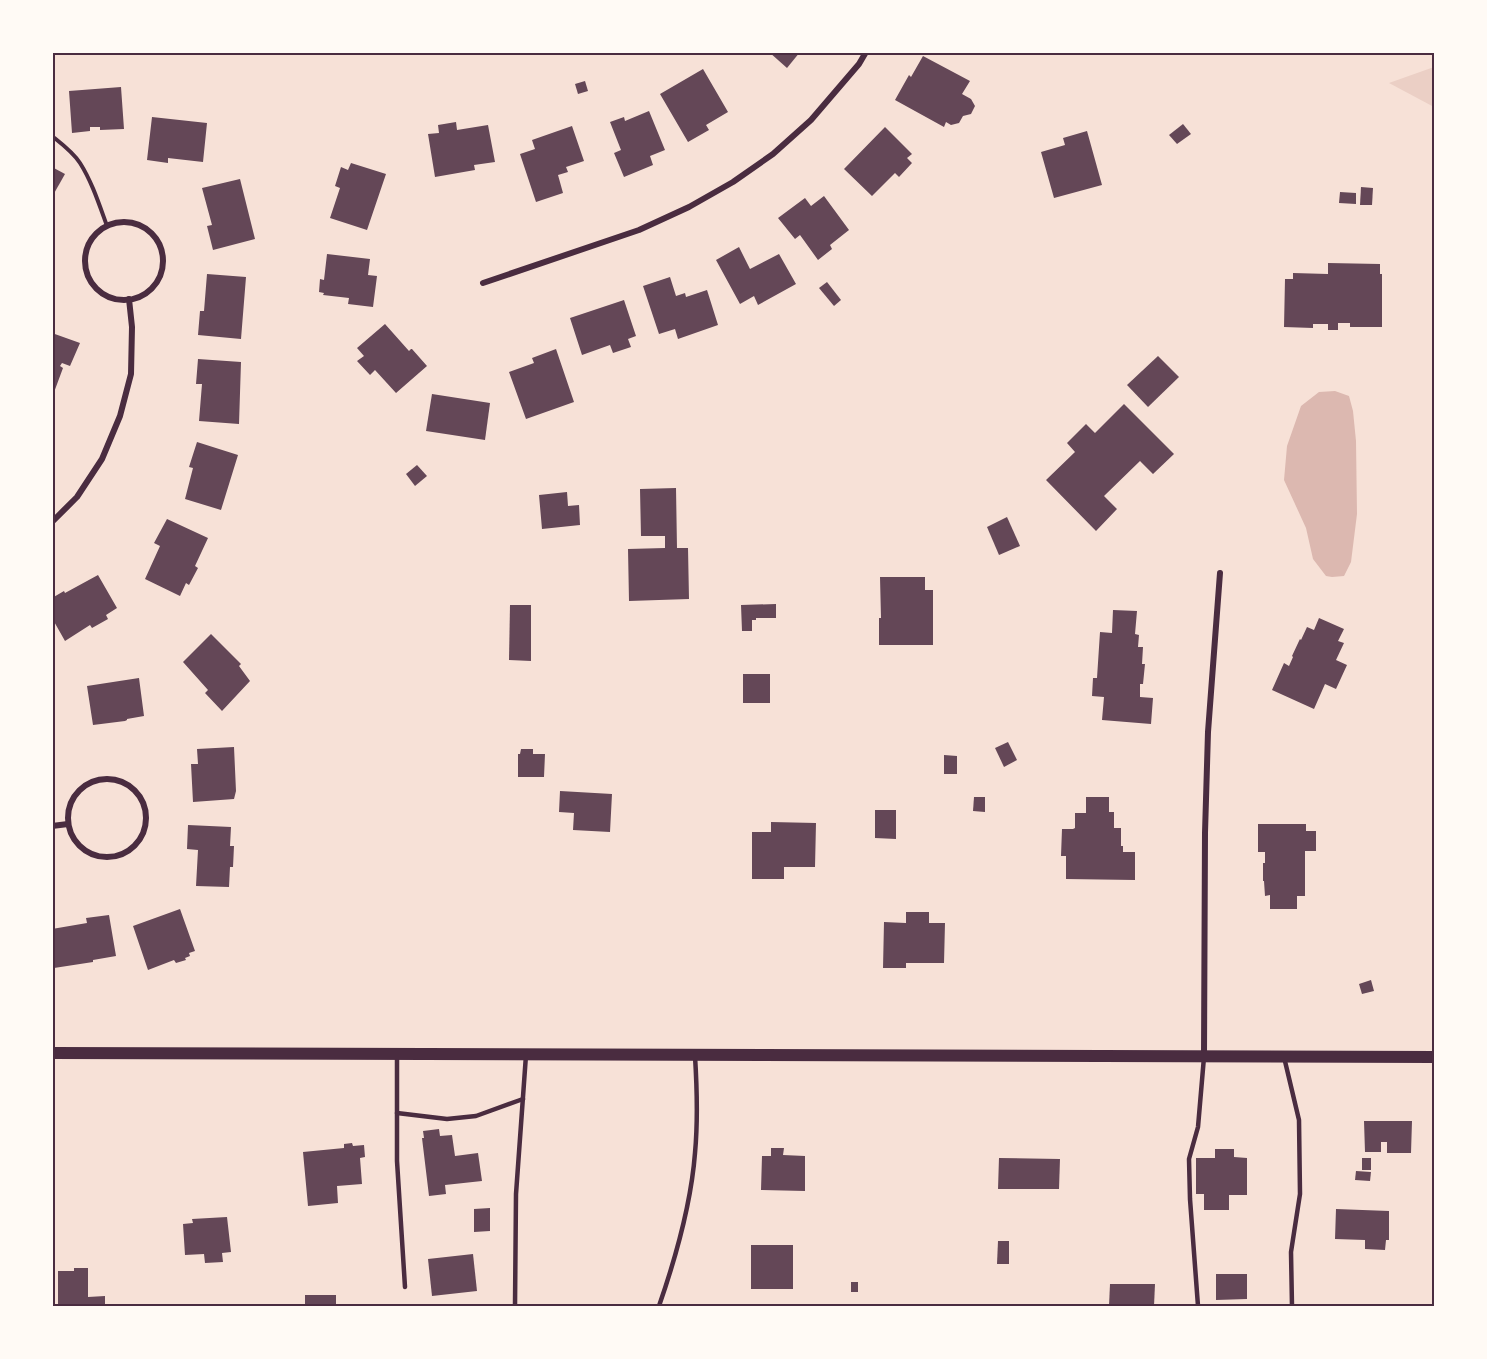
<svg xmlns="http://www.w3.org/2000/svg" width="1487" height="1359" font-family="'Asap Condensed',sans-serif">
	<style>
		.green { fill: #ebcfc5 }
		.water { fill: #dcb8b0 }
		.building { fill: #644757 }
		.lines { fill: none; stroke-linecap: round; stroke-linejoin: round }
		.path { stroke: #4a2c40; stroke-width: 4 }
		.service { stroke: #4a2c40; stroke-width: 4.5 }
		.minor { stroke: #4a2c40; stroke-width: 6 }
		.secondary { stroke: #4a2c40; stroke-width: 12 }
		.neatline { fill: none; stroke: #4a2c40; stroke-width: 2 }
	</style>
	<rect width="100%" height="100%" fill="#f7e1d7"/>
	<polygon class="green" points="1434,67 1434,107 1389,83"/>
	<polygon class="water" points="1335,391 1349,396 1353,411 1356,441 1357,514 1351,562 1344,576 1332,577 1326,576 1313,559 1306,528 1284,480 1287,446 1301,406 1319,392"/>
	<g class="building">
		<polygon points="769,52 800,52 787,68"/>
		<polygon points="923,56 970,81 962,94 971,99 975,106 971,114 963,116 959,123 951,125 946,122 944,127 895,100 909,75 911,77"/>
		<polygon points="703,69 728,112 706,125 709,130 688,142 660,94"/>
		<polygon points="585,81 588,91 578,94 575,84"/>
		<polygon points="121,87 124,129 100,130 100,127 90,127 90,131 72,133 69,91"/>
		<polygon points="649,111 665,150 650,156 653,165 624,177 614,153 621,150 610,122 624,117 625,121"/>
		<polygon points="152,117 207,123 203,162 168,158 168,163 147,160"/>
		<polygon points="456,122 457,130 488,125 495,162 474,165 475,170 435,177 428,134 439,133 438,125"/>
		<polygon points="1183,124 1191,134 1177,144 1169,135"/>
		<polygon points="572,126 584,161 566,167 568,172 558,175 563,193 536,202 520,154 535,149 532,140"/>
		<polygon points="885,127 912,154 907,158 912,163 899,177 895,173 872,196 844,169"/>
		<polygon points="1087,131 1102,185 1054,198 1041,152 1065,145 1063,138"/>
		<polygon points="351,163 386,174 367,230 330,218 340,188 335,186 341,167 348,170"/>
		<polygon points="52,167 65,174 52,197"/>
		<polygon points="240,179 255,239 213,250 207,226 212,225 202,188"/>
		<polygon points="1361,187 1373,188 1372,205 1360,205"/>
		<polygon points="1340,192 1356,193 1356,204 1339,203"/>
		<polygon points="824,196 849,230 830,245 832,249 818,260 800,235 795,239 778,218 805,198 811,206"/>
		<polygon points="739,247 750,269 779,254 796,284 758,305 754,296 740,304 716,260"/>
		<polygon points="327,254 370,259 368,275 377,276 373,307 348,304 349,298 323,295 324,293 319,292 320,279 324,280"/>
		<polygon points="1328,263 1380,264 1380,274 1382,274 1382,327 1350,327 1350,323 1338,323 1338,330 1328,330 1328,324 1313,324 1313,328 1284,327 1285,279 1293,279 1293,273 1328,274"/>
		<polygon points="207,274 246,277 241,339 198,335 200,311 204,311"/>
		<polygon points="670,277 676,296 685,293 686,297 707,290 718,325 678,339 675,329 659,334 643,286"/>
		<polygon points="827,282 841,300 834,306 819,288"/>
		<polygon points="624,300 636,336 628,339 631,347 613,353 610,345 582,355 570,318"/>
		<polygon points="385,324 409,351 411,349 412,349 427,366 396,393 375,370 370,375 357,361 364,356 357,348"/>
		<polygon points="52,333 80,343 70,366 62,363 60,366 63,368 53,395"/>
		<polygon points="556,349 574,402 526,419 509,372 534,363 532,358"/>
		<polygon points="1158,356 1179,377 1148,407 1127,385"/>
		<polygon points="198,359 241,362 239,424 199,421 202,384 196,384"/>
		<polygon points="432,394 490,403 485,440 426,431"/>
		<polygon points="1124,404 1174,454 1153,474 1140,461 1104,496 1117,509 1096,531 1046,480 1075,452 1067,443 1086,424 1095,433"/>
		<polygon points="197,442 238,455 221,510 185,499 193,468 189,467"/>
		<polygon points="417,465 427,476 415,486 406,474"/>
		<polygon points="676,488 677,548 688,548 689,599 629,601 628,549 665,548 665,536 641,536 640,489"/>
		<polygon points="567,492 568,506 579,505 580,525 542,529 539,495"/>
		<polygon points="1007,517 1020,546 999,555 987,527"/>
		<polygon points="167,519 208,538 195,566 198,568 189,585 186,583 180,596 145,579 160,546 154,543"/>
		<polygon points="98,575 117,608 106,615 108,619 92,628 90,625 65,641 52,618 52,598 64,591 65,593"/>
		<polygon points="880,577 925,577 925,590 933,590 933,645 879,645 879,618 881,618"/>
		<polygon points="776,604 776,618 756,618 756,620 752,620 752,631 742,631 741,605"/>
		<polygon points="510,605 531,605 531,661 509,660"/>
		<polygon points="1113,610 1137,611 1135,634 1139,635 1138,647 1143,647 1142,664 1145,664 1143,684 1140,684 1140,697 1153,698 1151,724 1102,720 1104,697 1092,696 1093,678 1097,678 1100,632 1112,633"/>
		<polygon points="1319,618 1344,629 1338,641 1344,643 1336,660 1347,665 1336,689 1325,684 1314,709 1272,690 1284,663 1289,666 1293,657 1292,656 1299,641 1300,639 1301,640 1307,627 1314,630"/>
		<polygon points="211,634 241,664 239,666 250,681 222,711 205,693 208,690 183,662"/>
		<rect x="743" y="674" width="27" height="29"/>
		<polygon points="139,678 144,716 127,719 127,720 125,721 93,725 87,686"/>
		<polygon points="1008,742 1017,760 1004,767 995,748"/>
		<polygon points="234,747 236,791 234,799 193,802 191,764 198,764 197,749"/>
		<polygon points="521,749 533,749 533,754 545,754 544,777 518,777 518,754 520,754"/>
		<polygon points="944,755 957,756 957,774 944,774"/>
		<polygon points="560,791 612,794 610,832 573,830 574,813 559,812"/>
		<polygon points="974,797 985,797 985,812 973,811"/>
		<polygon points="1086,797 1109,797 1109,812 1114,812 1114,828 1121,828 1121,846 1123,846 1123,852 1135,852 1135,880 1066,879 1066,856 1061,856 1062,829 1073,829 1075,828 1075,813 1086,813"/>
		<polygon points="875,810 896,810 896,839 875,838"/>
		<polygon points="771,822 816,823 815,867 784,867 784,879 752,879 752,832 771,832"/>
		<polygon points="1258,824 1306,824 1306,831 1316,831 1316,851 1305,851 1305,896 1297,896 1297,909 1270,909 1270,895 1265,896 1264,881 1263,881 1263,863 1265,863 1265,852 1258,852"/>
		<polygon points="188,825 231,827 230,846 234,846 233,867 230,867 229,887 196,886 198,850 187,849"/>
		<polygon points="180,909 195,951 189,953 190,956 185,958 186,960 176,963 174,960 148,970 133,926"/>
		<polygon points="906,912 929,912 929,923 945,923 944,963 906,963 906,968 883,968 884,922 906,923"/>
		<polygon points="109,915 116,956 93,960 93,962 54,968 52,929 87,923 86,918"/>
		<polygon points="1371,980 1374,991 1362,994 1359,984"/>
		<polygon points="1364,1121 1412,1121 1411,1153 1387,1153 1387,1142 1381,1142 1381,1152 1365,1152"/>
		<polygon points="439,1129 440,1136 452,1135 455,1156 478,1153 482,1181 445,1185 446,1194 429,1196 422,1138 424,1138 423,1131"/>
		<polygon points="352,1143 353,1146 364,1145 365,1157 360,1158 362,1184 337,1186 338,1203 308,1206 303,1152 344,1148 344,1144"/>
		<polygon points="771,1148 784,1148 783,1155 805,1156 805,1191 761,1190 762,1156 771,1156"/>
		<polygon points="1215,1149 1234,1149 1234,1157 1247,1158 1247,1195 1229,1195 1229,1210 1204,1210 1204,1194 1196,1194 1196,1158 1215,1158"/>
		<polygon points="999,1158 1060,1159 1059,1189 998,1189"/>
		<rect x="1362" y="1158" width="9" height="12"/>
		<polygon points="1356,1171 1371,1172 1370,1181 1355,1180"/>
		<polygon points="490,1208 490,1231 474,1232 474,1209"/>
		<polygon points="1336,1209 1389,1211 1389,1240 1386,1240 1385,1250 1365,1249 1365,1240 1335,1239"/>
		<polygon points="227,1217 231,1252 222,1253 223,1262 205,1263 204,1254 185,1255 183,1224 193,1223 192,1219"/>
		<polygon points="998,1241 1009,1241 1009,1264 997,1264"/>
		<rect x="751" y="1245" width="42" height="44"/>
		<polygon points="473,1254 477,1291 432,1296 428,1259"/>
		<polygon points="74,1268 88,1268 88,1297 105,1296 105,1306 58,1306 58,1271 74,1271"/>
		<polygon points="1216,1274 1247,1274 1247,1299 1216,1300"/>
		<rect x="851" y="1282" width="7" height="10"/>
		<polygon points="1110,1284 1155,1284 1154,1306 1109,1306"/>
		<rect x="305" y="1295" width="31" height="11"/>
	</g>
	<g class="lines">
		<path class="path" d="M52,136C62,144 73,152 80,163C92,182 99,204 107,226"/>
		<g class="service">
			<polyline points="397,1054 397,1161 405,1287"/>
			<polyline points="1284,1057 1299,1120 1300,1194 1291,1252 1292,1306"/>
			<polyline points="397,1113 447,1119 476,1116 523,1099"/>
			<polyline points="515,1306 516,1194 526,1055"/>
			<path d="M659,1306C676,1257 691,1205 695,1153C698,1121 697,1088 695,1056"/>
			<polyline points="1198,1306 1190,1199 1189,1159 1198,1127 1204,1057"/>
		</g>
		<g class="minor">
			<circle cx="124" cy="261" r="39"/>
			<polyline points="483,283 639,230 689,207 733,182 773,154 811,120 859,64 866,52"/>
			<polyline points="52,522 77,497 102,459 120,416 131,374 132,327 129,299"/>
			<circle cx="107" cy="818" r="39"/>
			<polyline points="52,826 68,824"/>
			<polyline points="1204,1056 1205,833 1208,732 1220,573"/>
		</g>
		<polyline class="secondary" points="52,1053 1434,1057"/>
	</g>
	<rect width="1487" height="1359" fill="none" stroke="#fffaf5" stroke-width="108"/>
	<rect x="54" y="54" width="1379" height="1251" class="neatline"/>
</svg>
